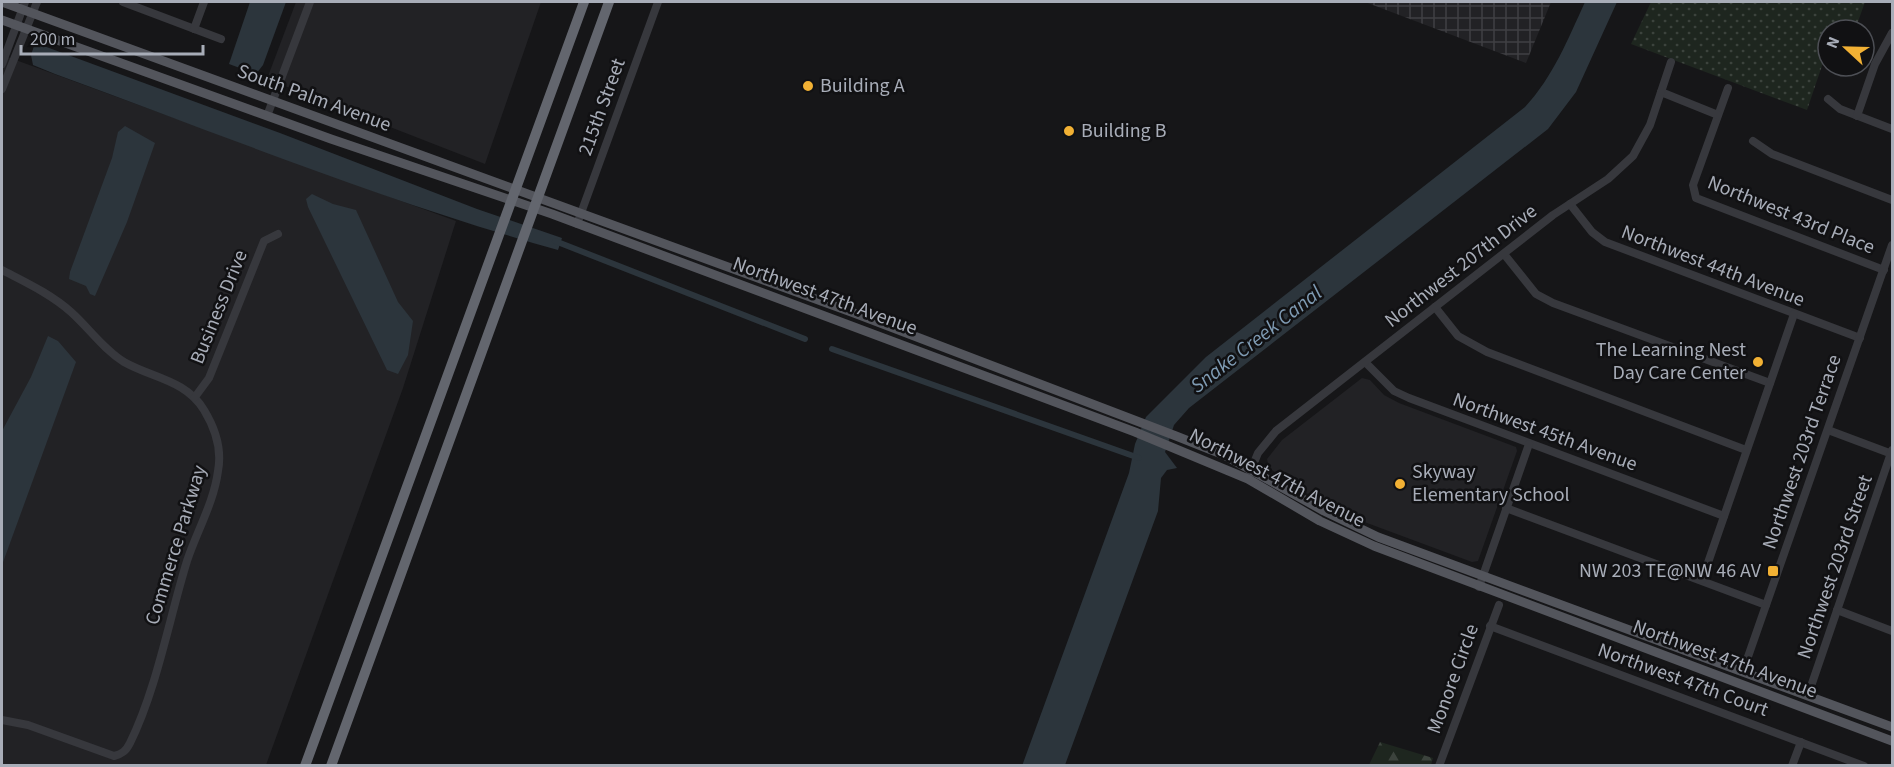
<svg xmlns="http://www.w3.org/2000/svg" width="1894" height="767" font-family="'Source Sans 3',sans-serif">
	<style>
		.built { fill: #222225 }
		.industrial { fill: url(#industrial-grid) }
		.grass { fill: url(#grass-dots) }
		.forest { fill: url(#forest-firs) }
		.water { fill: #2c353c }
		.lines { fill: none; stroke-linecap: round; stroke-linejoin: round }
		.canal { stroke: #2c353c; stroke-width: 6 }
		.minor { stroke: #37383d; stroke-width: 8 }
		.major { stroke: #53555c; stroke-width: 9 }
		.highway { stroke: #63666e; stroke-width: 10 }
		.poi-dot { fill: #f2b134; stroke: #111113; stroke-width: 2 }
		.labels { text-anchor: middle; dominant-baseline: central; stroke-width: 5; stroke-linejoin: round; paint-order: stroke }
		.poi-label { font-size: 20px; fill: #a8adb8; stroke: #111113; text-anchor: start }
		.street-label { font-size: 20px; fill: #a8adb8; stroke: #111113 }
		.water-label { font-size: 21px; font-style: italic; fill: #7f9bb3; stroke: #111113 }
	</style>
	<defs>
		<pattern id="industrial-grid" width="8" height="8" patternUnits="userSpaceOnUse" patternTransform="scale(1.5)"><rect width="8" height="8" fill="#222225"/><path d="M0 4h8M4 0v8" fill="none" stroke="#3f3f43"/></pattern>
		<pattern id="grass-dots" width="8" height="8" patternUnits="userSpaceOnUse" patternTransform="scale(1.5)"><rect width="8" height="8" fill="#1e261f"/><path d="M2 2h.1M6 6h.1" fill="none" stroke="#3c433d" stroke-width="1.8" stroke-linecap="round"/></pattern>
		<pattern id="forest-firs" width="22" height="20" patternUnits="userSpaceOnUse" patternTransform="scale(1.5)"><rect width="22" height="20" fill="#1e261f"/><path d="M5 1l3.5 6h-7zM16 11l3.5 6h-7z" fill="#3c433d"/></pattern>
	</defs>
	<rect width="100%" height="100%" fill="#161618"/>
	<g class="built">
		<polygon points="296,2 541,2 485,164 267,79"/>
		<polygon points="2,55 456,221 403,388 266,765 2,766"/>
		<polygon points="1362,378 1370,380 1384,395 1399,403 1516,447 1517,451 1478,561 1472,562 1359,520 1317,500 1269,468 1267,459 1282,440"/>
	</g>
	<polygon class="industrial" points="1365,2 1551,2 1526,63"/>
	<polygon class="grass" points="1651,2 1865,2 1855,30 1837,23 1834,30 1828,30 1828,48 1807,110 1631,44"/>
	<polygon class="forest" points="1380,742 1433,758 1431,765 1369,765"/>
	<g class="water">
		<polygon points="250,2 286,2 263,65 256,74 229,64"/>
		<path d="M1585,2H1617L1576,92L1548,129L1189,408L1174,425L1165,452L1177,468L1167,470L1161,478L1158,511L1065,765L1022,766L1129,473L1135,444L1146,417L1206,357L1525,107C1553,77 1568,39 1585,2Z"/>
		<path d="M41,45L280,133L477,209L562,238L558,250C387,202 222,135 55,74L33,65L31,55L34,46Z"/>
		<polygon points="125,126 155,143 127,222 95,296 90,294 86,286 69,279 70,272 112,158 118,132"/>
		<polygon points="312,194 333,204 356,210 398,302 413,321 408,355 398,374 387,370 308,207 306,199"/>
		<polygon points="48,336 58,341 76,362 2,565 2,431 31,377"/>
	</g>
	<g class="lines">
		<g class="canal">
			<polyline points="555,241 805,339"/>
			<polyline points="832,349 1139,458"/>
		</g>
		<g class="minor">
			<polyline points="123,2 221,39"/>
			<polyline points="194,29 204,2"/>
			<polyline points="2,64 25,2"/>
			<polyline points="1728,88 1693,185 1696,198 1884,270"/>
			<polyline points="2,89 37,2"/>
			<polyline points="1661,92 1718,115"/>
			<polyline points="1828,99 1840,109 1892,129"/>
			<polyline points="267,116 310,2"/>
			<polyline points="1857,116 1875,64 1892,33"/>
			<polyline points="1753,141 1772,154 1892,200"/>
			<polyline points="1570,204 1592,232 1605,242 1860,338"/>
			<polyline points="577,224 658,2"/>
			<polyline points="1504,254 1536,294 1553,303 1770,383"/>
			<path d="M2,270C25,282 51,294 71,312C89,328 103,349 124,362C152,378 186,380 204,410C215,428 222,450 218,471C214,502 197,531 187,561C169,619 157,688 130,743C126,751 122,754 114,756L28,725L2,720"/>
			<polyline points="1435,307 1458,336 1487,352 1746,450"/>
			<polyline points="1365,362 1394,391 1409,398 1724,516"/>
			<polyline points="195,397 209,378 264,241 278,234"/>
			<polyline points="1828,430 1892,454"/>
			<polyline points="1249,475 1258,453 1276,431 1553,215 1608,179 1633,156 1650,125 1671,62"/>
			<polyline points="1506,508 1766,605"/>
			<polyline points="1702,580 1794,314"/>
			<polyline points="1479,587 1529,444"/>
			<polyline points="1837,610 1892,631"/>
			<polyline points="1490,626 1864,766"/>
			<polyline points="1743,671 1892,245"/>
			<polyline points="1808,695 1892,450"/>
			<polyline points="1439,766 1499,605"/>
			<polyline points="1792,766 1801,742"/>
		</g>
		<g class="major">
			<polyline points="2,2 854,313 1176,436 1224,455 1324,511 1378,537 1892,727"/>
			<polyline points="2,20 331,139 552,214 1135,432 1248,479 1320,521 1374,546 1892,741"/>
		</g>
		<g class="highway">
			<polyline points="305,766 584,2"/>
			<polyline points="331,766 609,2"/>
		</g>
	</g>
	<g class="poi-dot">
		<circle cx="808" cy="86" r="6"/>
		<circle cx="1069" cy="131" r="6"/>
		<circle cx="1758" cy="362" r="6"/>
		<circle cx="1400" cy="484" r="6"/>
		<rect x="1767" y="565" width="12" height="12" rx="3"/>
	</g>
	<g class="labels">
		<g class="poi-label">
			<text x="820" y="86">Building A</text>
			<text x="1081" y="131">Building B</text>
			<text x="1746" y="350" text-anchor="end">The Learning Nest<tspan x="1746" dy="23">Day Care Center</tspan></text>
			<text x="1412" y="472">Skyway<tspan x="1412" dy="23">Elementary School</tspan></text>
			<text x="1761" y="571" text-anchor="end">NW 203 TE@NW 46 AV</text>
		</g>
		<g class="street-label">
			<text transform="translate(314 98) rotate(20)">South Palm Avenue</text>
			<text transform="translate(602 107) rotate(-70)">215th Street</text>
			<text transform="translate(1791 215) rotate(22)">Northwest 43rd Place</text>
			<text transform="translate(1461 266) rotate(-38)">Northwest 207th Drive</text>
			<text transform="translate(1713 266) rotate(21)">Northwest 44th Avenue</text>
			<text transform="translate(825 296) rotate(20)">Northwest 47th Avenue</text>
			<text transform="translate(219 307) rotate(-68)">Business Drive</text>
			<text transform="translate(1545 432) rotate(20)">Northwest 45th Avenue</text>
			<text transform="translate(1802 452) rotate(-71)">Northwest 203rd Terrace</text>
			<text transform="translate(1277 478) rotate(27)">Northwest 47th Avenue</text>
			<text transform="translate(176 545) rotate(-73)">Commerce Parkway</text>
			<text transform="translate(1835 567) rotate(-71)">Northwest 203rd Street</text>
			<text transform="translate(1725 659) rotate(20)">Northwest 47th Avenue</text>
			<text transform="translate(1453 679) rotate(-70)">Monore Circle</text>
			<text transform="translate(1683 680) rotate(20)">Northwest 47th Court</text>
		</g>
		<g class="water-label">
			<text transform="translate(1256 339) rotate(-38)">Snake Creek Canal</text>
		</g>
	</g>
	<rect width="1894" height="767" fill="none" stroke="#a8adb8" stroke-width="6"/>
	<g transform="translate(1846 48) rotate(292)"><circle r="28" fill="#111113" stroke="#4d4f55" stroke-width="1.5"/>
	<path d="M0-4.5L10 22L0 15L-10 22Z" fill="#f2b134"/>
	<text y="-9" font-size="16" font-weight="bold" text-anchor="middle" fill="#a8adb8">N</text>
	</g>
	<path d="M21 45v9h182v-9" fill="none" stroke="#a8adb8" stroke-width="3"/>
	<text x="30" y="45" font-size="18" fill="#a8adb8" stroke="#111113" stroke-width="4.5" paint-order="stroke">200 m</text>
</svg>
